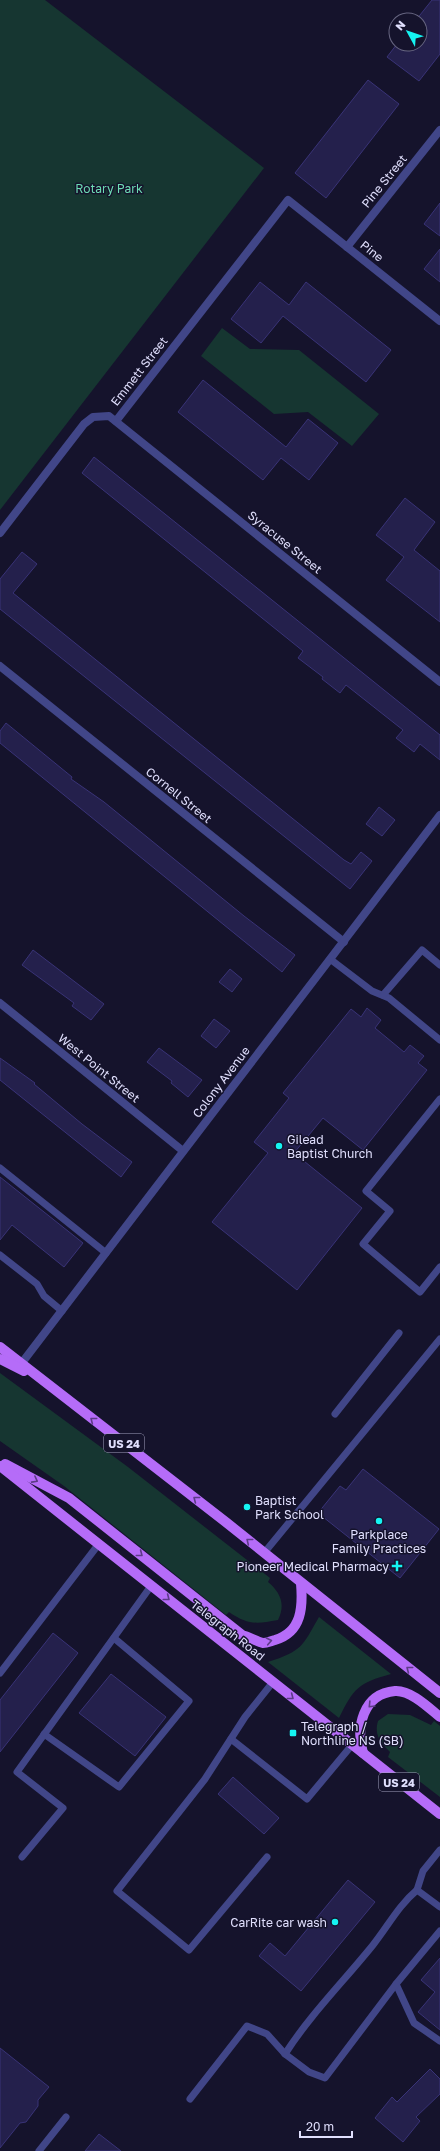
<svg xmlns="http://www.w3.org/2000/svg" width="440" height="2151" font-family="'Golos Text',sans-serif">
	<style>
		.green { fill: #163631 }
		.building { fill: #24204c; stroke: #393377 }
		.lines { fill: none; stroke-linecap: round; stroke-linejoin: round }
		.service { stroke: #414688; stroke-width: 7 }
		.minor { stroke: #414688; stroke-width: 8 }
		.primary { stroke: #b56cf8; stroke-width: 10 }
		.oneway { stroke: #5d3b88 }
		.poi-dot { fill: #15f4f2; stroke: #15132c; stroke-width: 1.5 }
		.labels { text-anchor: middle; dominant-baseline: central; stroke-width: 3; stroke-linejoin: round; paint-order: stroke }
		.shield { fill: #15132c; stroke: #a3a2be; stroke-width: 1 }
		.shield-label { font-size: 11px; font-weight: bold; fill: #e0dffd }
		.street-label { font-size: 12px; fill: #e0dffd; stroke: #15132c }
		.park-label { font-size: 12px; fill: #6ddcb4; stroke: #15132c }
		.poi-label { font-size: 12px; fill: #e0dffd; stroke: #15132c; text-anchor: start }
	</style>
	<rect width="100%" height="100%" fill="#15132c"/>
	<g class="green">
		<polygon points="0,0 45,0 264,168 0,510"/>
		<polygon points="222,328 250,349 299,350 379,414 352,446 308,412 274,414 201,356"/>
		<path d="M0,1373L128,1467L270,1578L268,1582C280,1592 286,1604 278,1620C256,1624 248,1625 229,1612L226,1615L64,1486L0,1441Z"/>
		<path d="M319,1617L391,1674C358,1683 354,1688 339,1718L268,1662C302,1651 302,1647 319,1617Z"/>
		<path d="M388,1714L410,1715L431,1725L434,1721L440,1726V1797L388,1757L390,1752C380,1742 374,1735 378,1721Z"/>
	</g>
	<g class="building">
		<polygon points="432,0 440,0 440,54 419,81 387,57 397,44 420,44 420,20 416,20"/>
		<polygon points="368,80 399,104 326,198 295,173"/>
		<polygon points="440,203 440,236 424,224"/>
		<polygon points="440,249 440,282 424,269"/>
		<polygon points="260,282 289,305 306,282 391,350 366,382 283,316 261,343 231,319"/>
		<polygon points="203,380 286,447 308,419 338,443 309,480 281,458 263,480 178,412"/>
		<polygon points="94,457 440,735 440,760 420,744 414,752 396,738 403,730 346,685 340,693 322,679 323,677 298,658 303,651 82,473"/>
		<polygon points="405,498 435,522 414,550 440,571 440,622 386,580 404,557 376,535"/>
		<polygon points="22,552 37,564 13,593 344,860 351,864 361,852 372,861 350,889 0,609 0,579"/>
		<polygon points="6,723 72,777 71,779 104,802 244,916 295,955 282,972 0,743 0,731"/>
		<polygon points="379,807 395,820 382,836 366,824"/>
		<polygon points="33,950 104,1004 91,1020 72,1006 74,1003 22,965"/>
		<polygon points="230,969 242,979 232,992 219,982"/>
		<polygon points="367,1008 381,1020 375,1028 404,1052 410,1045 424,1056 418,1063 427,1070 363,1150 323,1118 294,1153 362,1208 297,1290 212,1222 268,1153 254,1142 289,1098 283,1093 351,1009 361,1017"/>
		<polygon points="214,1019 230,1031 216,1048 201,1036"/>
		<polygon points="159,1048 202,1080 188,1097 171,1083 172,1081 147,1062"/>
		<polygon points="0,1058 35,1083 34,1084 82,1124 132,1162 121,1177 0,1080"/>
		<polygon points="0,1177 83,1243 64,1267 12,1225 0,1240"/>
		<polygon points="363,1469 439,1529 400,1578 318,1513 340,1486 346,1490"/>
		<polygon points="53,1633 78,1653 0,1752 0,1700"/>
		<polygon points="111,1674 166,1717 135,1756 79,1713"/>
		<polygon points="233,1777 279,1818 264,1834 218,1794"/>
		<polygon points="348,1880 375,1902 301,1991 259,1956 270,1943 285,1956"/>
		<polygon points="440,1958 440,2030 418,2012 435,1992 421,1980"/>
		<polygon points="0,2048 49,2087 38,2100 38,2106 26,2122 20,2123 0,2148"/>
		<polygon points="430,2069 440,2079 440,2094 416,2117 420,2121 403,2142 375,2118 392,2097 397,2102"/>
		<polygon points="99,2134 121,2151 85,2151"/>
	</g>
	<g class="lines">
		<g class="service">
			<polyline points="330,959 372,991 389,998 440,1040"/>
			<polyline points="383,995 422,950 440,965"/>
			<polyline points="440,1099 366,1191 390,1211 363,1244 420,1292 440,1267"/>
			<polyline points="0,1168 106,1253"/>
			<polyline points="0,1255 37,1284 44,1296 62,1311"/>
			<polyline points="335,1414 399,1333"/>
			<polyline points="264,1553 440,1339"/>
			<polyline points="0,1673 98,1545"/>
			<polyline points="44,1734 119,1787 189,1701 114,1638"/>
			<polyline points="231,1739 307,1799 352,1745"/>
			<polyline points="22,1857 63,1808 17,1772 151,1586"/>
			<polyline points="267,1857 189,1950 117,1891 205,1779 245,1717 273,1682"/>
			<polyline points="417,1890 423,1871 440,1850"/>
			<polyline points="440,1931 396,1984 414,2023 440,2041"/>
			<path d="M285,2054C310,2015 344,1981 373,1945C388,1926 399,1905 417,1890L440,1907"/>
			<polyline points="190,2099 247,2026 267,2034 285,2054 309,2072 325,2078 396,1984"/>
			<polyline points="39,2151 66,2117"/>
		</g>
		<g class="minor">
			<polyline points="347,247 440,130"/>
			<polyline points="116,421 288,200 440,321"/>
			<polyline points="0,533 84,424 93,417 109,416 440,682"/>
			<polyline points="0,666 344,942"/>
			<polyline points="0,1003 183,1151"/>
			<polyline points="21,1364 440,815"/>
		</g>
		<g class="primary">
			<polyline points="0,1347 227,1523 440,1693"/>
			<polyline points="0,1359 24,1371"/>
			<path d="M5,1464L69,1498L242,1635C249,1637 256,1641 263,1643C267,1643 271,1641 275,1640C302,1632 303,1607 301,1583"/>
			<polyline points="0,1466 440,1814"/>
			<path d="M363,1753C356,1728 362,1694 395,1691C411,1690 429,1708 440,1717"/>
		</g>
	</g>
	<defs><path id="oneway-chevron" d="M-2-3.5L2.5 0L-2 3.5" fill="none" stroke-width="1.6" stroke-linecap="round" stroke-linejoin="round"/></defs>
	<g class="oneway">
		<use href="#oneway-chevron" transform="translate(93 1420) rotate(-142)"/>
		<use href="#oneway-chevron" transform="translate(35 1480) rotate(28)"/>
		<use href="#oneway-chevron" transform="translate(196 1499) rotate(-142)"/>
		<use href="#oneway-chevron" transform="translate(249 1541) rotate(-141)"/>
		<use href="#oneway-chevron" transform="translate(140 1554) rotate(38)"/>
		<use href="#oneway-chevron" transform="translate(167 1598) rotate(38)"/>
		<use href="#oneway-chevron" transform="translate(269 1641) rotate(-11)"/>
		<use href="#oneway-chevron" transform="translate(409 1669) rotate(-142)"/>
		<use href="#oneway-chevron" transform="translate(291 1697) rotate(38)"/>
		<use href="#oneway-chevron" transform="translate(371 1705) rotate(134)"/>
	</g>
	<g class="poi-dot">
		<circle cx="279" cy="1146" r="4"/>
		<circle cx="247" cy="1507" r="4"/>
		<circle cx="379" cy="1521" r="4"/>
		<path d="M395 1560h4v4h4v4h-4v4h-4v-4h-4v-4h4z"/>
		<rect x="289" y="1729" width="8" height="8" rx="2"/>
		<circle cx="335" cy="1922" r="4"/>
	</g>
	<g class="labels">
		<g class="shield">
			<rect x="104" y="1434" width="40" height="18" rx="3"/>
			<rect x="379" y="1773" width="40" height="18" rx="3"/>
		</g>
		<g class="shield-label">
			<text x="124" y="1443">US 24</text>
			<text x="399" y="1782">US 24</text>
		</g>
		<g class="street-label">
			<text transform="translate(384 181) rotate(-51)">Pine Street</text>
			<text transform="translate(372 251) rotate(39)">Pine</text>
			<text transform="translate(139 371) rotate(-52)">Emmett Street</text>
			<text transform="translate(285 542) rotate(39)">Syracuse Street</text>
			<text transform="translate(179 795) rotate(39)">Cornell Street</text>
			<text transform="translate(99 1068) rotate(39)">West Point Street</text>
			<text transform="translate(221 1082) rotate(-53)">Colony Avenue</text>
			<text transform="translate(228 1630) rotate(38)">Telegraph Road</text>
		</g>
		<g class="park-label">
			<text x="109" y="188">Rotary Park</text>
		</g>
		<g class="poi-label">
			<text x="287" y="1139">Gilead<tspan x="287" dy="14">Baptist Church</tspan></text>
			<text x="255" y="1500">Baptist<tspan x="255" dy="14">Park School</tspan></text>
			<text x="379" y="1534" text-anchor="middle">Parkplace<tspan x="379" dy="14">Family Practices</tspan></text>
			<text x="389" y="1566" text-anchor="end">Pioneer Medical Pharmacy</text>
			<text x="301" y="1726">Telegraph /<tspan x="301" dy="14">Northline NS (SB)</tspan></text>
			<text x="327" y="1922" text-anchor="end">CarRite car wash</text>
		</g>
	</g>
	<g transform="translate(408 32) rotate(310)"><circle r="19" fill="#15132c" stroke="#666580"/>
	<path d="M0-3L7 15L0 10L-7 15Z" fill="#15f4f2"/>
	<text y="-6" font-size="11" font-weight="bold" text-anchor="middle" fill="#e0dffd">N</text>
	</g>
	<path d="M300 2131v6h52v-6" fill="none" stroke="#e0dffd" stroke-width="2"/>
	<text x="306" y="2131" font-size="12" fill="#e0dffd" stroke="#15132c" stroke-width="3" paint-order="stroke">20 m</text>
</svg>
